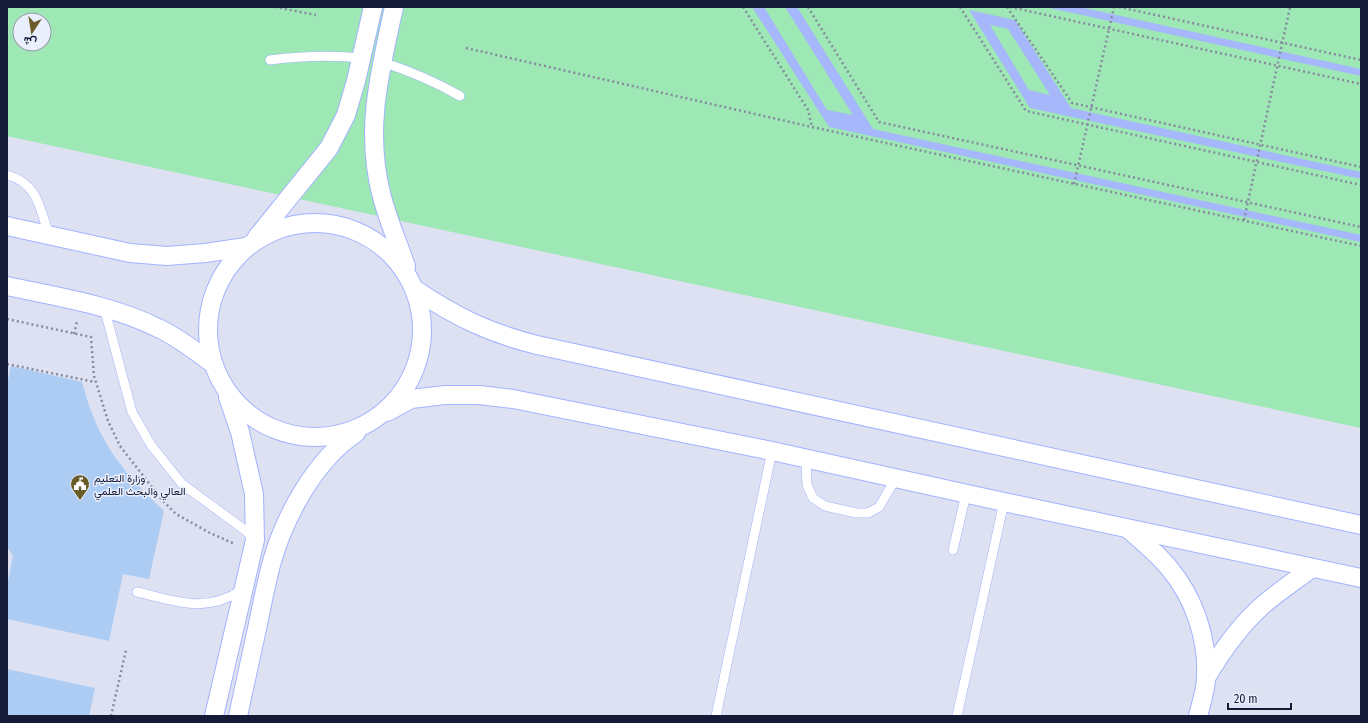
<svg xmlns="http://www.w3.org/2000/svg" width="1368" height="723" font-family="'Fira Sans Condensed',Vazirmatn,sans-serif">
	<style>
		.green { fill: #9de8b4; fill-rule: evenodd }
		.water { fill: #a7b7fb; fill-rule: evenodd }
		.building { fill: #acccf4 }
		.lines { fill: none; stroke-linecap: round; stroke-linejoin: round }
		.lane-casing { stroke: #a2b3ff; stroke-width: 10 }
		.street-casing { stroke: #a2b3ff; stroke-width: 20 }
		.path { stroke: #868ba0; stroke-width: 2.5; stroke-dasharray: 2 3; stroke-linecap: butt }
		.lane { stroke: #fff; stroke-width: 9 }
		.street { stroke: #fff; stroke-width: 18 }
		.labels { text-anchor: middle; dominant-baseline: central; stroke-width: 3; stroke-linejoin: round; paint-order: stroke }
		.poi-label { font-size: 11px; fill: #151a37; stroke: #eaeffe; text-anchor: start }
	</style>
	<rect width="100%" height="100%" fill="#dde1f1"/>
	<path class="green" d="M7,7H1361V428L7,136ZM20,20H44V44H20Z"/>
	<g class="water">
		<polygon points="752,7 764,7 827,110 853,115 785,7 797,7 873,129 1361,235 1361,242 829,127"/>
		<polygon points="1045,7 1080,7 1361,69 1361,76"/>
		<path d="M969,10L1015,20L1071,108L1361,172V179L1030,108ZM990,25L1008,29L1050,95L1029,90Z"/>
	</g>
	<g class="building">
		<polygon points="11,366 82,382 89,406 99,430 112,453 127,473 144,492 164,511 149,579 123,574 109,641 7,619 7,586 13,556 7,547 7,384"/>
		<polygon points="7,669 95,688 89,716 7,716"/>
	</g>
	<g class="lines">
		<g class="lane-casing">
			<g id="lane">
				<path d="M270,60C301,56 330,55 362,58"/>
				<path d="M382,62C410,71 434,81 460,96"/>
				<path d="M7,175C38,183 40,209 49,235"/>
				<polyline points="104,307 132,412 151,445 182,484 245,530 254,539"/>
				<polyline points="806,459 807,485 813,498 825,506 856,513 868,513 879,507 896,478"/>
				<polyline points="953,550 966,494"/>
				<path d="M137,592C177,601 204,614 242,590"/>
				<polyline points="716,716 772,451"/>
				<polyline points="957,716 1004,502"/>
			</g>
		</g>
		<g class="street-casing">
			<g id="street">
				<path d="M394,7C380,72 364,130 382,197C388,220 398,243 406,266"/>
				<circle cx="315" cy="330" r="107"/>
				<polyline points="7,226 130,253 167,256 205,253 246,247"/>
				<polyline points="257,237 329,148 346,115 356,81 373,7"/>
				<path d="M7,286C57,297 112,305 158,328C178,337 195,351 212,363"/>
				<path d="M416,290C456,317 489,333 537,345L1361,525"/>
				<polyline points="387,412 411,399 445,395 479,395 513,399 772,451 1004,502 1361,578"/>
				<path d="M1128,529C1143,542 1158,554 1170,569C1194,598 1208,639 1206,677C1206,690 1201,704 1198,716"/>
				<path d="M1206,678C1222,651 1239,626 1263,605C1278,592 1296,580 1312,568"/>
				<polyline points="214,716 255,540 254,494 240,432 228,397"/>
				<path d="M238,716C245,685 251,655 258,624C262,605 266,584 271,565C284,517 315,460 356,433"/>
			</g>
		</g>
		<g class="path">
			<polyline points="275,7 316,15"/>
			<polyline points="743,7 808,110 812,127"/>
			<polyline points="808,7 879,122 1361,227"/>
			<polyline points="960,7 1026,111 1361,185"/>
			<polyline points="1007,7 1072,103 1361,167"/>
			<polyline points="1010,7 1361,84"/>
			<polyline points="1119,7 1361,60"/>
			<polyline points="466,48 812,127 1361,246"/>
			<polyline points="1074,184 1114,7"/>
			<polyline points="1244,220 1290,7"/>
			<polyline points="7,319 91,337 94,376 108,421 120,446 162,500 176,514 210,533 235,544"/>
			<polyline points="74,334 77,321"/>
			<polyline points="7,364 95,382"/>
			<polyline points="111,716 126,650"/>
		</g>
		<use href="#lane" class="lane"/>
		<use href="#street" class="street"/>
	</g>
	<defs>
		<g id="civic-pin" transform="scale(1)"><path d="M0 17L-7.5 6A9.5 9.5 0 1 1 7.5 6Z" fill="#6b5d2a" stroke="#eaeffe"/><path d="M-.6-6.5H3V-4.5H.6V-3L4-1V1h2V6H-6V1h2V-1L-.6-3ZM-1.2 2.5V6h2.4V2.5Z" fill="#fff"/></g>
	</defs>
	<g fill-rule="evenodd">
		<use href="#civic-pin" x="80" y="484"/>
	</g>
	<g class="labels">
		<g class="poi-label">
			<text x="94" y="478">وزارة التعليم<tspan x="94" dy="13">العالي والبحث العلمي</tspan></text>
		</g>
	</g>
	<rect width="1368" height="723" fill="none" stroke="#151a37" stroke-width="16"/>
	<g transform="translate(32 32) rotate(192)"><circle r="19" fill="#eaeffe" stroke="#959aae"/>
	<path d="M0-3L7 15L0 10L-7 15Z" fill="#6b5d2a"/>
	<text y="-6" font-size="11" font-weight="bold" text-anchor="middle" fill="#151a37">ش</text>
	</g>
	<path d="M1228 703v6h63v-6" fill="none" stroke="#151a37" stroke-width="2"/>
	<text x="1234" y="703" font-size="12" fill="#151a37" stroke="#eaeffe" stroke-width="3" paint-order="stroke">20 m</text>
</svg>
